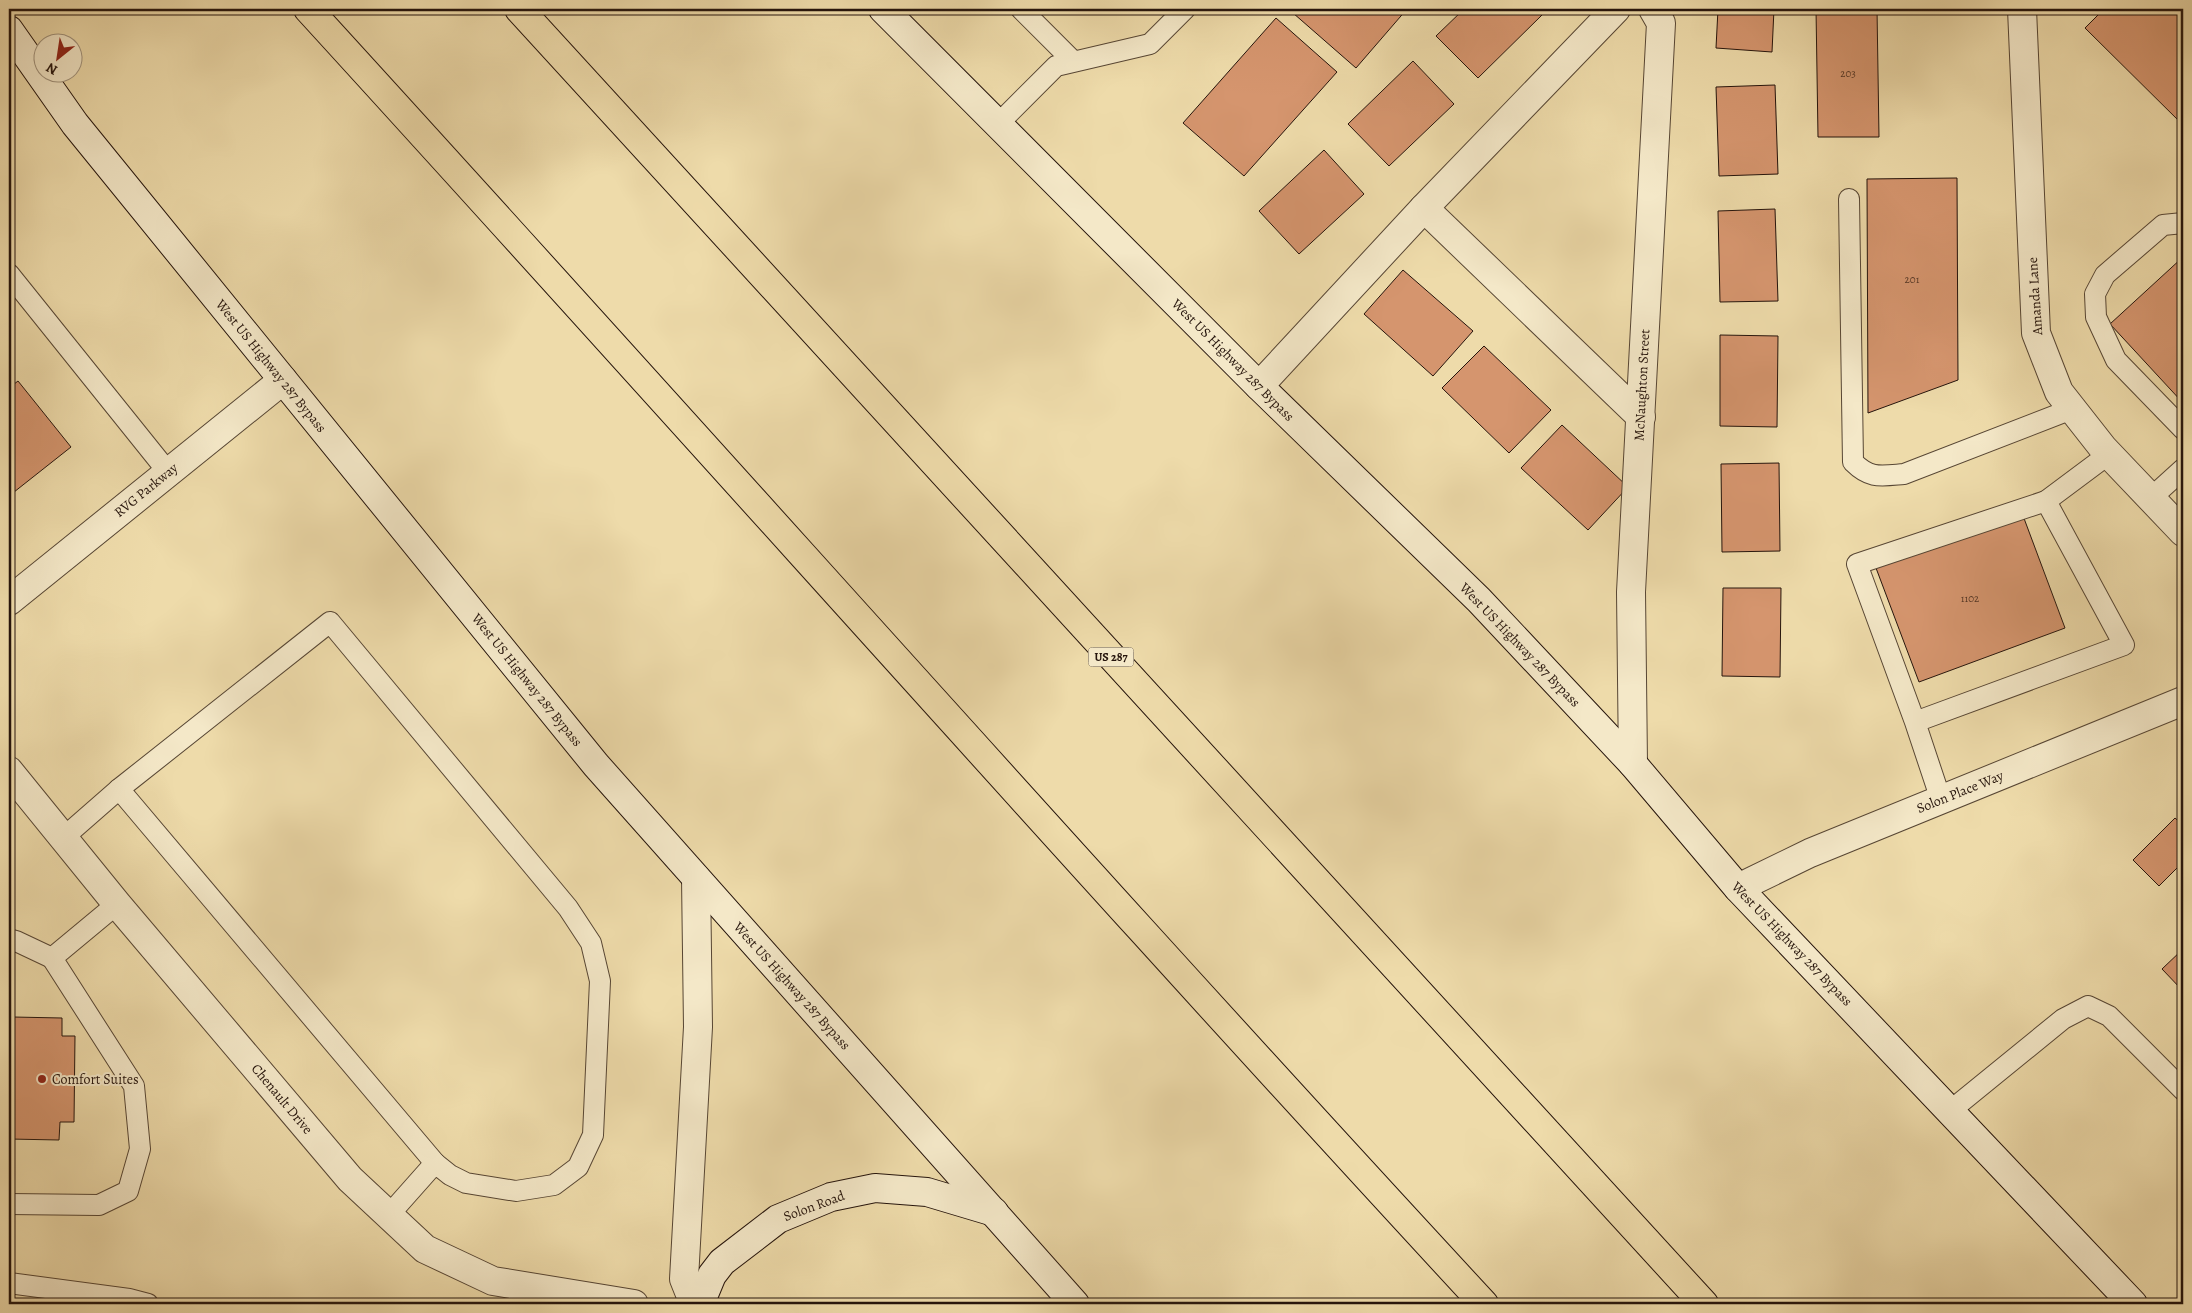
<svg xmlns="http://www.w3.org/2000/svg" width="2192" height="1313" font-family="Alegreya,serif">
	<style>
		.building { fill: #d5956e; stroke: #25140c }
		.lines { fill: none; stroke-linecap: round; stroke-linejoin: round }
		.lane-casing { stroke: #574634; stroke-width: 22 }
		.street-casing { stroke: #574634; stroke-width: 30 }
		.secondary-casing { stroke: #25140c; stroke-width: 30 }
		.highway-casing { stroke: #25140c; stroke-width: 30 }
		.lane { stroke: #f4e8c8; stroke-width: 20 }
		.street { stroke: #f4e8c8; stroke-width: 28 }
		.secondary { stroke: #f4e8c8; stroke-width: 28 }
		.highway { stroke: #eedbaa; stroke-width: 28 }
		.poi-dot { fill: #8f2418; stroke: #f4e8c8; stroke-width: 2 }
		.labels { text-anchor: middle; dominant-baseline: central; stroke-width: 4; stroke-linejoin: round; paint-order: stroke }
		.number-label { font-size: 11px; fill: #513424 }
		.shield { fill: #f4e8c8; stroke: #635444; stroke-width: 1 }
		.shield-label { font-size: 12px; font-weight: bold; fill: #25140c }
		.street-label { font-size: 14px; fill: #25140c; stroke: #f4e8c8 }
		.poi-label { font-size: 14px; fill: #25140c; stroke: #f4e8c8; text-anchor: start }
	</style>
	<rect width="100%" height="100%" fill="#eedbaa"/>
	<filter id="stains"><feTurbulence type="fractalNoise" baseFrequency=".004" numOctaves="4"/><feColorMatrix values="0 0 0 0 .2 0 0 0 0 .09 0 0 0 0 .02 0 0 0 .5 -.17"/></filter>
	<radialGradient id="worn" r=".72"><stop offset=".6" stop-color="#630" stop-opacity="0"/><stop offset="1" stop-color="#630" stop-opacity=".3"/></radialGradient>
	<g class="building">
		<polygon points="1296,9 1407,9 1356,68 1293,13"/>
		<polygon points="1464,9 1536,9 1542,15 1478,78 1436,36"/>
		<polygon points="1718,9 1774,9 1772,52 1716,48"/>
		<polygon points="1816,9 1877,9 1879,137 1818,137"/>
		<polygon points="2104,9 2183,9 2183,125 2085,28"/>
		<polygon points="1276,18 1337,72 1244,176 1183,123"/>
		<polygon points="1413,61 1454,104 1389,166 1348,124"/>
		<polygon points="1775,85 1778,174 1719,176 1716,87"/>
		<polygon points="1324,150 1364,194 1299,254 1259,211"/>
		<polygon points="1957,178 1958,380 1868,413 1867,179"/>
		<polygon points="1775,209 1778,301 1720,302 1718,211"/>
		<polygon points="2183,257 2183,403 2110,324"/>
		<polygon points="1403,270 1473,331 1433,376 1364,314"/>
		<polygon points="1720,335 1778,336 1777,427 1720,426"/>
		<polygon points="1484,346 1551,410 1509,453 1442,388"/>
		<polygon points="18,381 71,447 9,496 9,388"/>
		<polygon points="1562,425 1628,487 1588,530 1521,468"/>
		<polygon points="1779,463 1780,551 1722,552 1721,464"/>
		<polygon points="2022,513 2065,628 1919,682 1876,568"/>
		<polygon points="1723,588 1781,588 1780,677 1722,676"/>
		<polygon points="2175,818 2183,825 2183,862 2159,886 2133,860"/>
		<polygon points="2183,949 2183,991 2162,969"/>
		<polygon points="13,1017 62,1018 62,1036 75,1036 74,1122 60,1122 59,1140 9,1139 9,1022 13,1022"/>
	</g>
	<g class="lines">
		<g class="lane-casing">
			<g id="lane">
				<polyline points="1021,9 1073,61"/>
				<polyline points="998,124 1056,66 1150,44 1185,9"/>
				<path d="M1849,199L1853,462C1870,479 1880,476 1904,474L2072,409"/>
				<polyline points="2183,223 2163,225 2105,275 2095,294 2096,317 2116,360 2183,429"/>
				<polyline points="9,274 168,472"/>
				<polyline points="2151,498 2183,469"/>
				<polyline points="2046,501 2109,454"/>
				<polyline points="1915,722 2124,645 2046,501 1857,564 1915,722 1941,800"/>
				<polyline points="119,789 435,1163"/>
				<polyline points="63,838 119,789 330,622 568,908 591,943 600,981 593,1135 578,1167 554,1185 516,1191 466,1183 450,1175 435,1163 388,1216"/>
				<polyline points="9,939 16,941 52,958"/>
				<polyline points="1950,1111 2063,1019 2088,1006 2109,1016 2183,1090"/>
				<polyline points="9,1204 99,1205 128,1191 140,1149 134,1086 52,958 117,904"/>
				<polyline points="9,1283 129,1299 148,1304"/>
			</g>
		</g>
		<g class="street-casing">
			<g id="street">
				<polyline points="2022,9 2036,333 2059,392 2103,448 2183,532"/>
				<polyline points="1424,208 1641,417"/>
				<polyline points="1259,386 1424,208 1616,9"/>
				<polyline points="9,601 283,380"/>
				<polyline points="1633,764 1631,592 1661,23 1653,9"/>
				<polyline points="9,771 117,904 350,1179 425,1249 493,1281 634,1304"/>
				<polyline points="1738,888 1810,853 2183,701"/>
				<polyline points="694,1304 684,1279 698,1027 696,878"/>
			</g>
		</g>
		<g class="secondary-casing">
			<g id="secondary">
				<polyline points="883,9 1259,386 1479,600 1633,764 1738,888 2133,1304"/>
				<polyline points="9,30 75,124 596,765 1075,1304"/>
				<polyline points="700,1304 712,1275 722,1262 778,1219 831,1197 875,1188 927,1192 994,1212"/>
			</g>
		</g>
		<g class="highway-casing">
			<g id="highway">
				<path d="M308,9C701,439 1088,876 1484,1304"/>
				<polyline points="519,9 1704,1304"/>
			</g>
		</g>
		<use href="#lane" class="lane"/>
		<use href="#street" class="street"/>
		<use href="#secondary" class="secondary"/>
		<use href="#highway" class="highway"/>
	</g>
	<circle class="poi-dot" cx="42" cy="1079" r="5"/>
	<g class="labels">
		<g class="number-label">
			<text x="1848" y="73">203</text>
			<text x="1912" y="279">201</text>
			<text x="1970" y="598">1102</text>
		</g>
		<rect class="shield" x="1088.5" y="647.5" width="45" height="19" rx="4"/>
		<g class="shield-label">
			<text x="1111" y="657">US 287</text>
		</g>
		<g class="street-label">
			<text transform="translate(2035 296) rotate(-94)">Amanda Lane</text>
			<text transform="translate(1233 360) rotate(45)">West US Highway 287 Bypass</text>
			<text transform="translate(271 366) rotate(51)">West US Highway 287 Bypass</text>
			<text transform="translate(1642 385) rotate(-87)">McNaughton Street</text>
			<text transform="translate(146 490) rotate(-39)">RVG Parkway</text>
			<text transform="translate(1520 645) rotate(46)">West US Highway 287 Bypass</text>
			<text transform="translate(527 680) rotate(51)">West US Highway 287 Bypass</text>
			<text transform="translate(1960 792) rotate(-22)">Solon Place Way</text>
			<text transform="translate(1792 944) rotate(46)">West US Highway 287 Bypass</text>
			<text transform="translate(792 986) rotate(48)">West US Highway 287 Bypass</text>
			<text transform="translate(282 1099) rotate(50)">Chenault Drive</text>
			<text transform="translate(814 1206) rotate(-20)">Solon Road</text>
		</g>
		<g class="poi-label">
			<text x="52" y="1079">Comfort Suites</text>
		</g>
	</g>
	<rect width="2192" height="1313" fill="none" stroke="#eedbaa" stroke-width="30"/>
	<rect x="10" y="10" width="2172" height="1293" fill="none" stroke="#25140c" stroke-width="2.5"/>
	<rect x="15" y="15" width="2162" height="1283" fill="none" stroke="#25140c"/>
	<g transform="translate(58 58) rotate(210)"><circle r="24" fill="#f4e8c8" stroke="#a1937d"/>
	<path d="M0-4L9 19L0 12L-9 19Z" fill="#8f2418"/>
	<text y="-8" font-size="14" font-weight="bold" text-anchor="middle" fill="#25140c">N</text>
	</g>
	<rect width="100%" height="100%" filter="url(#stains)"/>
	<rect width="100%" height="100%" fill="url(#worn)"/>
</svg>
